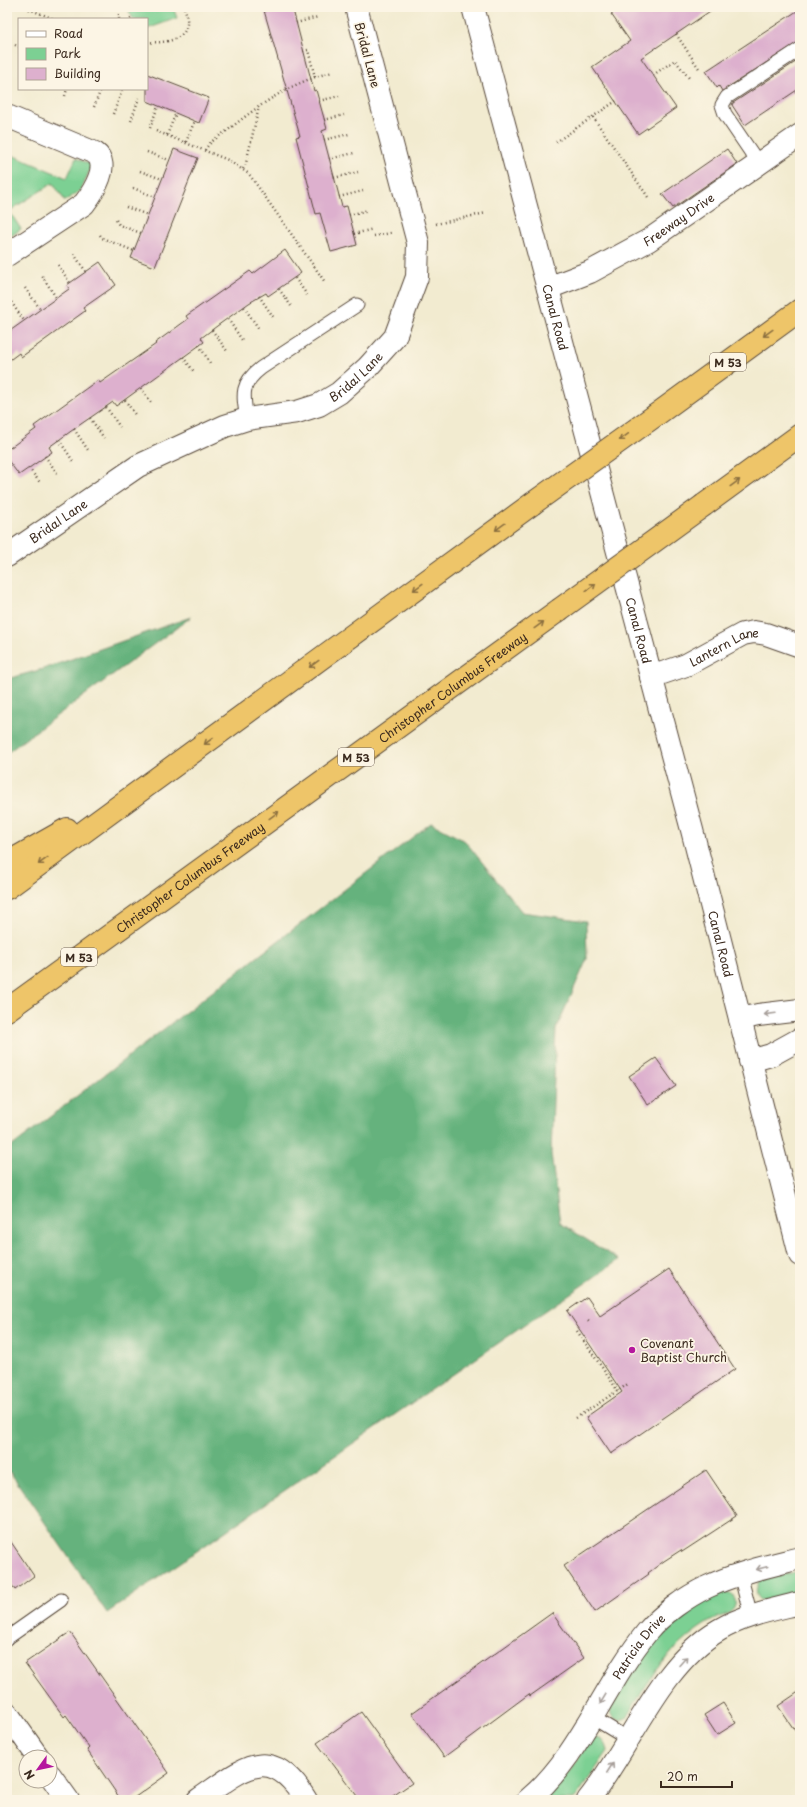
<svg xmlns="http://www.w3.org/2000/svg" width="807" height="1807" font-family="'Playpen Sans',sans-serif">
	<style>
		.green { fill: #7cd093; stroke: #5c7d58 }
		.forest { fill: #65b27d; stroke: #506e4e }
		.building { fill: #ddb0ce }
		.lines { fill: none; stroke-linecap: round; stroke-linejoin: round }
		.service-casing { stroke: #564739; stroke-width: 15 }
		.minor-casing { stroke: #564739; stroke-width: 24 }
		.tertiary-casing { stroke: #564739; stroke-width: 24 }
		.motorway-casing { stroke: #564739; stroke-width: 24 }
		.path { stroke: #564739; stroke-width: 2.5; stroke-dasharray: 1 3; stroke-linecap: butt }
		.service { stroke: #fff; stroke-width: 13 }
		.minor { stroke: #fff; stroke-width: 22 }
		.tertiary { stroke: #fff; stroke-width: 22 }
		.motorway { stroke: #eec569; stroke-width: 22 }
		.motorway-bridge-casing { stroke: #564739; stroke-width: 24; stroke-linecap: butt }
		.motorway-bridge { stroke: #eec569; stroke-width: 22 }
		.oneway { stroke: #8c7040 }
		.oneway2 { stroke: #a79f9a }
		.poi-dot { fill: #b5179e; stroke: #fcf5e5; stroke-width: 1.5 }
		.labels { text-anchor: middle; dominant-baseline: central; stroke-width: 3.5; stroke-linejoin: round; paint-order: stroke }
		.shield { fill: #fcf5e5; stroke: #75675a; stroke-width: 1 }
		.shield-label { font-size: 11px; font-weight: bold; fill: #3b2a1e }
		.street-label { font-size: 12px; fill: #3b2a1e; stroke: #fcf5e5 }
		.poi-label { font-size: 12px; fill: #3b2a1e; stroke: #fcf5e5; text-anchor: start }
	</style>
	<rect width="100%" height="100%" fill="#fcf5e5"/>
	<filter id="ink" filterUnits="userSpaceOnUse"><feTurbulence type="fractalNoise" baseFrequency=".025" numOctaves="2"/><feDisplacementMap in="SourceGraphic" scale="8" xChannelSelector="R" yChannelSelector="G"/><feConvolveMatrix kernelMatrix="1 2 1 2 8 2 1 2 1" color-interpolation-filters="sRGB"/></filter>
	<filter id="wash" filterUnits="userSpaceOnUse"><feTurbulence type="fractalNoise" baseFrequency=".012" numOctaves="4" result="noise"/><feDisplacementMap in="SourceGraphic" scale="16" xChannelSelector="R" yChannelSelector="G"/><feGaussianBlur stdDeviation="0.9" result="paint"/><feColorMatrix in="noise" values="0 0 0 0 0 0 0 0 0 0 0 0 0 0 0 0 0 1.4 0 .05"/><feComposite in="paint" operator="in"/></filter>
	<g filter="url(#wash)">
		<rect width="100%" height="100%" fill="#f2ebd0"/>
		<g class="green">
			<polygon points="127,7 173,7 177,18 147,29 147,19 133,19"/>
			<polygon points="7,153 67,178 76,158 92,165 81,190 65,201 53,183 9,211 21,229 7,239"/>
			<path d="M800,1571V1593C791,1594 773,1601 765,1601C753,1599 756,1586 760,1580Z"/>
			<path d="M726,1591C733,1594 738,1600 734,1608C731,1613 725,1615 719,1617C705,1623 692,1633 681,1643C658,1664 642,1692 626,1718L621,1720L615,1719L611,1715L610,1709C641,1657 666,1614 726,1591Z"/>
			<path d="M596,1738C604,1739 606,1743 608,1751L574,1800H545L571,1769L590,1740Z"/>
		</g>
		<g class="forest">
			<polygon points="191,617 32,734 7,753 7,679 43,669"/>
			<polygon points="431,823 465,841 522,912 586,921 587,959 556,1029 551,1153 560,1223 619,1260 107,1613 10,1472 7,1474 7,1150"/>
		</g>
		<g id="blocks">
			<g class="building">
				<polygon points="263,7 287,7 288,11 293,10 314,91 316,90 327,129 322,131 342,207 347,206 357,245 331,252 320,213 316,214 296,137 300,136"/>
				<polygon points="621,7 716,7 641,58 676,108 638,134 592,67 630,41 611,14"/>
				<polygon points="800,9 800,41 722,91 719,86 717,88 706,71"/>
				<polygon points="800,59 800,88 745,125 732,105 733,103"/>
				<polygon points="147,74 209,98 199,123 147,101"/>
				<polygon points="174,149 198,158 155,267 131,258"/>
				<polygon points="727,149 737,164 673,208 662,194"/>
				<polygon points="285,250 301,273 268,296 266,293 249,303 217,326 201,338 204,342 116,406 113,402 81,424 49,447 52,452 19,475 7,459 7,450 36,429 34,426 98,380 100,383 156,344 155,343 188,319 186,316 250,271 253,274"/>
				<polygon points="100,262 116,285 83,308 85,311 38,345 21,357 19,353 7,362 7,333 69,289 67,285"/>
				<polygon points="656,1058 676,1086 648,1105 629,1076"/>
				<polygon points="669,1269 735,1369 611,1454 586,1417 622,1392 567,1311 587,1297 600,1316"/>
				<polygon points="706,1470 737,1516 682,1552 681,1550 664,1561 648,1573 649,1574 595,1612 564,1566"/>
				<polygon points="7,1536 34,1576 15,1590 7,1578"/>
				<polygon points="552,1613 584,1658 530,1696 529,1694 444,1757 412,1713"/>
				<polygon points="70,1632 169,1773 131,1800 121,1800 87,1750 89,1748 66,1715 64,1717 25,1663"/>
				<polygon points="800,1691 800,1738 778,1706"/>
				<polygon points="723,1703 736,1723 717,1735 704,1715"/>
				<polygon points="361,1712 412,1783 387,1800 360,1800 317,1743"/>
			</g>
		</g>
	</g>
	<g filter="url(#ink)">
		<use href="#blocks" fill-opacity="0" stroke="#564739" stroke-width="1"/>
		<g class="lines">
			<g class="service-casing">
				<g id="service">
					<polyline points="759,164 725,114 722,105 727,97 800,49"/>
					<path d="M247,419C243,395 240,384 261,368L357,305"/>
					<polyline points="740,1574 751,1616"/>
					<polyline points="7,1638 61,1600"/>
					<polyline points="592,1717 628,1739"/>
				</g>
			</g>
			<g class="minor-casing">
				<g id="minor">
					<path d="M7,116L95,153C111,164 94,191 84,204L7,255"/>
					<path id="s1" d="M548,288L590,272L649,240L800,135"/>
					<path id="s2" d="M7,556L138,466L225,426L247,419L297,412L319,405L339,393L367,368L395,337L417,277L418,243L356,7"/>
					<path id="s3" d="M651,677L686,665L743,634L754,632L766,634L800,646"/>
					<polyline points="740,1019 758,1015 800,1010"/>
					<polyline points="750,1061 771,1055 800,1039"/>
					<polyline points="7,1713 38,1757"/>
					<polyline points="50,1775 68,1800"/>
					<path d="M198,1800C242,1770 270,1740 306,1800"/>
					<path id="s4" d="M528,1800C581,1755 603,1686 647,1632C662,1614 686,1597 707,1587C736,1573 769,1566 800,1558"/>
					<path d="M588,1800C630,1748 660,1664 719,1630C744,1615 772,1610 800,1603"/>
				</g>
			</g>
			<g class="tertiary-casing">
				<g id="tertiary">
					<path id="s5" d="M473,7L692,830L800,1255"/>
				</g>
			</g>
			<g class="motorway-casing">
				<g id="motorway">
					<polyline points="656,415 800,310"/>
					<polyline points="704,505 800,435"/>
					<polyline points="7,863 67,829"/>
					<polyline points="7,888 532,504"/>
					<path id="s6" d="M7,1010L559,610"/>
				</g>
			</g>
			<g class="path">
				<polyline points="29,9 54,19"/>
				<polyline points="119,19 119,7"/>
				<polyline points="130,19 132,18"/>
				<polyline points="296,23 318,17"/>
				<polyline points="676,34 700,70"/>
				<path d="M147,42C172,44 196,37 184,7"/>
				<polyline points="15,45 19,47"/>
				<polyline points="303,51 308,50 315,77"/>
				<polyline points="653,75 675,60 689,78"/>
				<polyline points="65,96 67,89"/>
				<polyline points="319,101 339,96"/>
				<polyline points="94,107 101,89"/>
				<polyline points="113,114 122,91"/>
				<polyline points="593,117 648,197"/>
				<polyline points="324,120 344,115"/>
				<polyline points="131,121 139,98"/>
				<polyline points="150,128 158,106"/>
				<polyline points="156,131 228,160 249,174 325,282"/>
				<polyline points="167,135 176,113"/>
				<polyline points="324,140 349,134"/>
				<polyline points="186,142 195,120"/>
				<polyline points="556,142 616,101"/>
				<path d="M205,150C209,142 221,135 228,130C259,105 293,81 333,72"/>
				<polyline points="147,152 169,160"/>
				<polyline points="329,159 354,153"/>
				<polyline points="243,169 246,163 259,107"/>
				<polyline points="140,171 162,179"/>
				<polyline points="334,178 358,172"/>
				<polyline points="133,188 155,197"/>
				<polyline points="339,197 363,191"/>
				<polyline points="126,207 148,215"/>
				<polyline points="349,215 368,210"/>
				<polyline points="116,220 119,225 141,233"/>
				<polyline points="436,224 486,213"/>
				<polyline points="354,234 373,229"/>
				<polyline points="100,235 102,238 134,251"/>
				<polyline points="374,236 391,233"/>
				<polyline points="74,254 86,272"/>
				<polyline points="58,265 70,283"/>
				<polyline points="42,276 57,299"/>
				<polyline points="295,278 307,295"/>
				<polyline points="25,288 41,310"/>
				<polyline points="279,289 291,306"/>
				<polyline points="259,296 274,318"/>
				<polyline points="9,299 25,322"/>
				<polyline points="244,307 259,329"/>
				<polyline points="228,319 242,340"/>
				<polyline points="7,329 9,333"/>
				<polyline points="212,330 227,351"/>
				<polyline points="199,345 210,363"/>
				<polyline points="183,357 195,373"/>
				<polyline points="141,388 152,404"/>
				<polyline points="125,400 136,416"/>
				<polyline points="106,407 120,427"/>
				<polyline points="90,418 104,438"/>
				<polyline points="74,429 88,450"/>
				<polyline points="59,440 73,461"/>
				<polyline points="45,456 57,473"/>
				<polyline points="29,468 41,484"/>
				<polyline points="588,1321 590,1323"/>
				<polyline points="577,1331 618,1391"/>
				<polyline points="576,1418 628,1384"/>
			</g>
			<use href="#service" class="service"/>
			<use href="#minor" class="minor"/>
			<use href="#tertiary" class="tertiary"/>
			<use href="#motorway" class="motorway"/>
			<g class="motorway-bridge-casing">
				<g id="motorway-bridge">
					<polyline points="532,504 656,415"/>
					<polyline points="559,610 704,505"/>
				</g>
			</g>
			<use href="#motorway-bridge" class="motorway-bridge"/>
		</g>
		<defs><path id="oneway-shaft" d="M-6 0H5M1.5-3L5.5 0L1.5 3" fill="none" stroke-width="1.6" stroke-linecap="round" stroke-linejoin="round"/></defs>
		<g class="oneway">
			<use href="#oneway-shaft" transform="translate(768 333) rotate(144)"/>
			<use href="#oneway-shaft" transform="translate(624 437) rotate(144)"/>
			<use href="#oneway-shaft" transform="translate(735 483) rotate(-36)"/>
			<use href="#oneway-shaft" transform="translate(500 527) rotate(144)"/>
			<use href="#oneway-shaft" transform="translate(418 587) rotate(144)"/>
			<use href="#oneway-shaft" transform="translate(591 587) rotate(-36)"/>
			<use href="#oneway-shaft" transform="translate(539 625) rotate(-36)"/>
			<use href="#oneway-shaft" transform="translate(314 664) rotate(144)"/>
			<use href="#oneway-shaft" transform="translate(209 741) rotate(144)"/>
			<use href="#oneway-shaft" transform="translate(274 815) rotate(-36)"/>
			<use href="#oneway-shaft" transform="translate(43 861) rotate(144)"/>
		</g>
		<g class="oneway2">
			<use href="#oneway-shaft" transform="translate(770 1014) rotate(173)"/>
			<use href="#oneway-shaft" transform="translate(762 1568) rotate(165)"/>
			<use href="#oneway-shaft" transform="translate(683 1661) rotate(-48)"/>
			<use href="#oneway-shaft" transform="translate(603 1699) rotate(121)"/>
			<use href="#oneway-shaft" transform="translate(610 1768) rotate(-57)"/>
		</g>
	</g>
	<circle class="poi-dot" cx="632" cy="1350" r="4"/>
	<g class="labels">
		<g class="shield">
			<rect x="710" y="353" width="36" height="18" rx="3"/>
			<rect x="338" y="748" width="36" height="18" rx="3"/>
			<rect x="61" y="948" width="36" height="18" rx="3"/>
		</g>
		<g class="shield-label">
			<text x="728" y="362">M 53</text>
			<text x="356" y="757">M 53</text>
			<text x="79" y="957">M 53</text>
		</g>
		<g class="street-label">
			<text transform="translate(368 55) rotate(75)">Bridal Lane</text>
			<text stroke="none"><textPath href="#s1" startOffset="148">Freeway Drive</textPath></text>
			<text stroke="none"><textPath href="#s5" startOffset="321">Canal Road</textPath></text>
			<text stroke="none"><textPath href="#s2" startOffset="398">Bridal Lane</textPath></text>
			<text stroke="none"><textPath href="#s2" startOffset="62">Bridal Lane</textPath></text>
			<text stroke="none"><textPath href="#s5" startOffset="645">Canal Road</textPath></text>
			<text stroke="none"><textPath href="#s3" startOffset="80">Lantern Lane</textPath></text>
			<text stroke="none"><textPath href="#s6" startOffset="550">Christopher Columbus Freeway</textPath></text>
			<text stroke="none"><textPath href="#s6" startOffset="226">Christopher Columbus Freeway</textPath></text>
			<text stroke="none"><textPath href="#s5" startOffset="969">Canal Road</textPath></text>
			<text stroke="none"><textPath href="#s4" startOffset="190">Patricia Drive</textPath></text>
		</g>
		<g class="poi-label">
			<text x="640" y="1343">Covenant<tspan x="640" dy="14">Baptist Church</tspan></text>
		</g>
	</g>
	<rect width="807" height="1807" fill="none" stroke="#fcf5e5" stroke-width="24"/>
	<rect x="18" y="18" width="130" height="72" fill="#fcf5e5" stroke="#afa495"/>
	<rect x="26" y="31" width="20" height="6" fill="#ffffff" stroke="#afa495"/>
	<text x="54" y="38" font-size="12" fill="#3b2a1e">Road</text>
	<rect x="26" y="48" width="20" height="12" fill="#7cd093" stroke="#afa495"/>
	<text x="54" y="58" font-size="12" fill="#3b2a1e">Park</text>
	<rect x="26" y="68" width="20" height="12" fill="#ddb0ce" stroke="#afa495"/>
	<text x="54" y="78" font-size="12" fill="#3b2a1e">Building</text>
	<g transform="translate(38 1769) rotate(237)"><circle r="19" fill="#fcf5e5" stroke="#afa495"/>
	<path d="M0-3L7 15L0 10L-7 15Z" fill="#b5179e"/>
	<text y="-6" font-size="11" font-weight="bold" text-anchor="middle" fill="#3b2a1e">N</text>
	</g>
	<path d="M661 1781v6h71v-6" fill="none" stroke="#3b2a1e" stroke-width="2"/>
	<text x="667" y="1781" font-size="12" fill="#3b2a1e" stroke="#fcf5e5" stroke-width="3" paint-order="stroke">20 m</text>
</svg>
